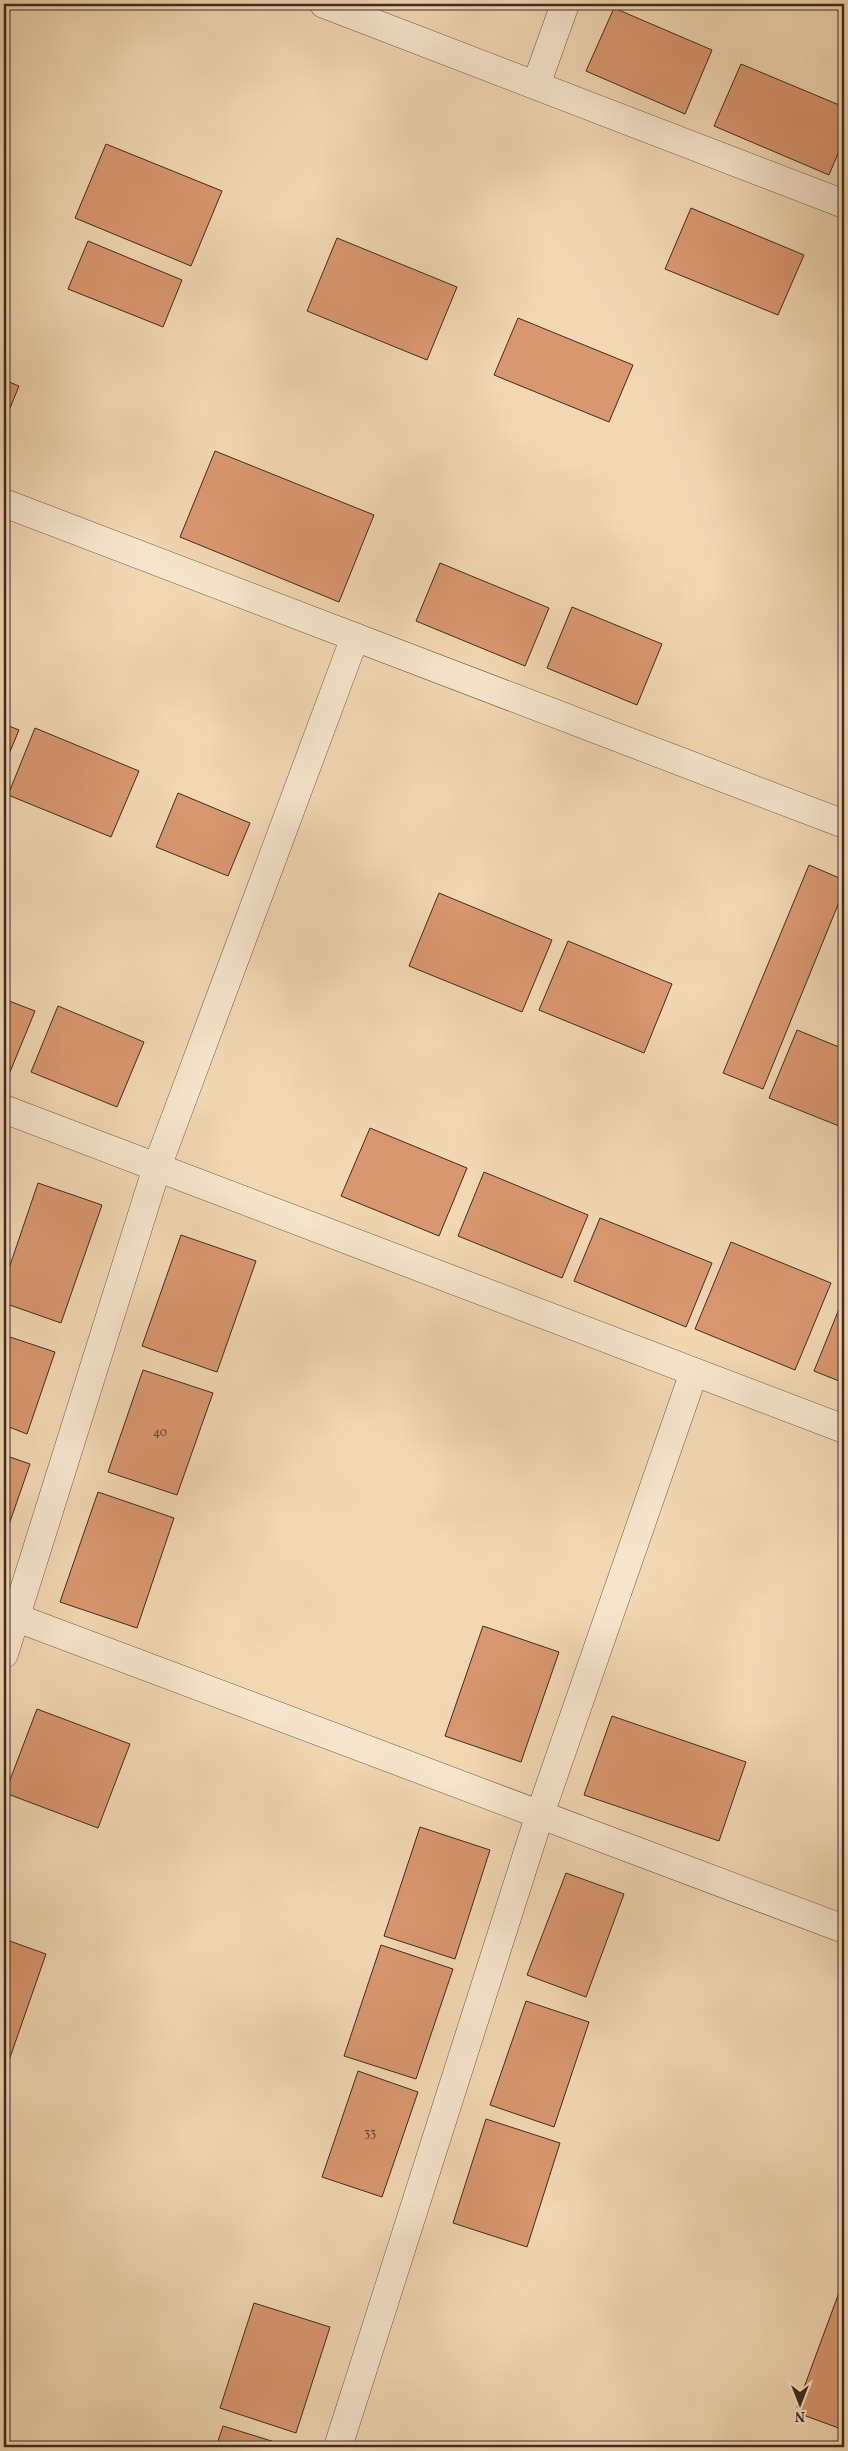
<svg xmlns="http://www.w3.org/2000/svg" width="848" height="2451" font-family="Vollkorn,serif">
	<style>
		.building { fill: #d9976f; stroke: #422a20 }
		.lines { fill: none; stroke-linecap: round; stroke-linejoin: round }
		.minor-casing { stroke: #6e5544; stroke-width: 29 }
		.minor { stroke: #f6e5cd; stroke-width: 28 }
		.labels { text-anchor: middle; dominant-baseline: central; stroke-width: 4; stroke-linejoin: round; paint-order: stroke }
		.number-label { font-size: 12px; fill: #684534 }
	</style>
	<rect width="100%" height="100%" fill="#f1d7b2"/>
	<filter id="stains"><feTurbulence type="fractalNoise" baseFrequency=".004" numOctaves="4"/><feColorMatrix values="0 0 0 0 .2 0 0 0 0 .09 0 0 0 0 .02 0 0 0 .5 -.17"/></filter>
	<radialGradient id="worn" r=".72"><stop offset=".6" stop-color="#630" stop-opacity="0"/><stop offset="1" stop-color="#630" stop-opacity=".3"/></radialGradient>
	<g class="building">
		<polygon points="614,8 712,50 685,114 586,71"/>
		<polygon points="741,64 844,107 844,139 829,175 714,126"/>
		<polygon points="106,144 222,191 191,266 75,218"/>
		<polygon points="691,208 804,255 778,315 665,269"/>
		<polygon points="337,238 457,287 427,360 307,311"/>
		<polygon points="88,241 182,280 163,327 68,289"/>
		<polygon points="518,318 633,365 609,422 494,375"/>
		<polygon points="4,380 19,386 4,423"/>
		<polygon points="215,451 374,515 339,602 180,537"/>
		<polygon points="440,563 549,608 525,666 416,621"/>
		<polygon points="572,607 662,644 637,705 547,668"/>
		<polygon points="4,724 19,730 4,766"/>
		<polygon points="35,728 139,771 111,837 8,795"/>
		<polygon points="178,793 250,823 228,876 156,847"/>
		<polygon points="809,865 844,880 844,890 763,1089 723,1073"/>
		<polygon points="439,893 552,940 522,1012 409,966"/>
		<polygon points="568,941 672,984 644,1053 539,1010"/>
		<polygon points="4,999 35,1011 10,1072 4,1069"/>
		<polygon points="58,1006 144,1042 117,1107 31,1072"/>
		<polygon points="797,1030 844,1049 844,1128 769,1098"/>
		<polygon points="370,1128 467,1168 439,1236 341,1196"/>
		<polygon points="484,1172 588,1215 562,1278 458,1236"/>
		<polygon points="38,1183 102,1205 61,1323 4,1303 4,1283"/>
		<polygon points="600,1218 712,1263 686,1327 574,1281"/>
		<polygon points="181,1235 256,1261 217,1372 142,1346"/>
		<polygon points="731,1242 831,1283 795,1370 695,1329"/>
		<polygon points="839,1309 844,1311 844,1383 814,1371"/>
		<polygon points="4,1335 55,1352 27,1434 4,1425"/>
		<polygon points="143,1370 213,1393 177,1495 108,1472"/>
		<polygon points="4,1455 30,1464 4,1539"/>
		<polygon points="98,1492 174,1518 137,1628 60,1602"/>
		<polygon points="483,1626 559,1652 521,1762 445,1736"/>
		<polygon points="37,1709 130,1744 98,1828 5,1793"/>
		<polygon points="612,1716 746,1762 719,1841 584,1795"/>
		<polygon points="420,1827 490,1850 455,1959 384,1936"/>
		<polygon points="566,1873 624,1894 586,1997 527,1975"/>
		<polygon points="4,1939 46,1954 6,2069 4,2068"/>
		<polygon points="381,1945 453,1969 416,2079 344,2056"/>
		<polygon points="526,2001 589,2022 554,2127 490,2105"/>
		<polygon points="358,2071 418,2092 382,2197 322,2177"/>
		<polygon points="486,2119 560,2143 527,2247 453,2223"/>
		<polygon points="844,2279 844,2430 795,2412"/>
		<polygon points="254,2303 330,2327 296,2433 220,2408"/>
		<polygon points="223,2426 291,2447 216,2447"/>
	</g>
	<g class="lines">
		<g class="minor-casing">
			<g id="minor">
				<polyline points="324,4 844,204"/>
				<polyline points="536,85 565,4"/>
				<polyline points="4,503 844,824"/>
				<polyline points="4,1109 844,1429"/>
				<polyline points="4,1613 844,1929"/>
				<polyline points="4,1654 157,1167 355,637"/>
				<polyline points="338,2447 540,1814 694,1372"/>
			</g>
		</g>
		<use href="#minor" class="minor"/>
	</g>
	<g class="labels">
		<g class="number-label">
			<text x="160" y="1433">40</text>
			<text x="370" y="2134">33</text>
		</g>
	</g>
	<rect width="848" height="2451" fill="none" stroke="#f1d7b2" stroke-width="20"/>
	<rect x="5" y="5" width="838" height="2441" fill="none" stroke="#422a20" stroke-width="2.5"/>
	<rect x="10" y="10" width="828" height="2431" fill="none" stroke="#422a20"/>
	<g transform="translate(800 2404) rotate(180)" stroke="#f6e5cd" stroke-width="4" paint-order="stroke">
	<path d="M0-4L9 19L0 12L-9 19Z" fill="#422a20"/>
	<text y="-8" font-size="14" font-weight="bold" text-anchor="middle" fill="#422a20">N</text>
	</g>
	<rect width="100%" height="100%" filter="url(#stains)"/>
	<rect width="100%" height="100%" fill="url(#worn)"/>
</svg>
